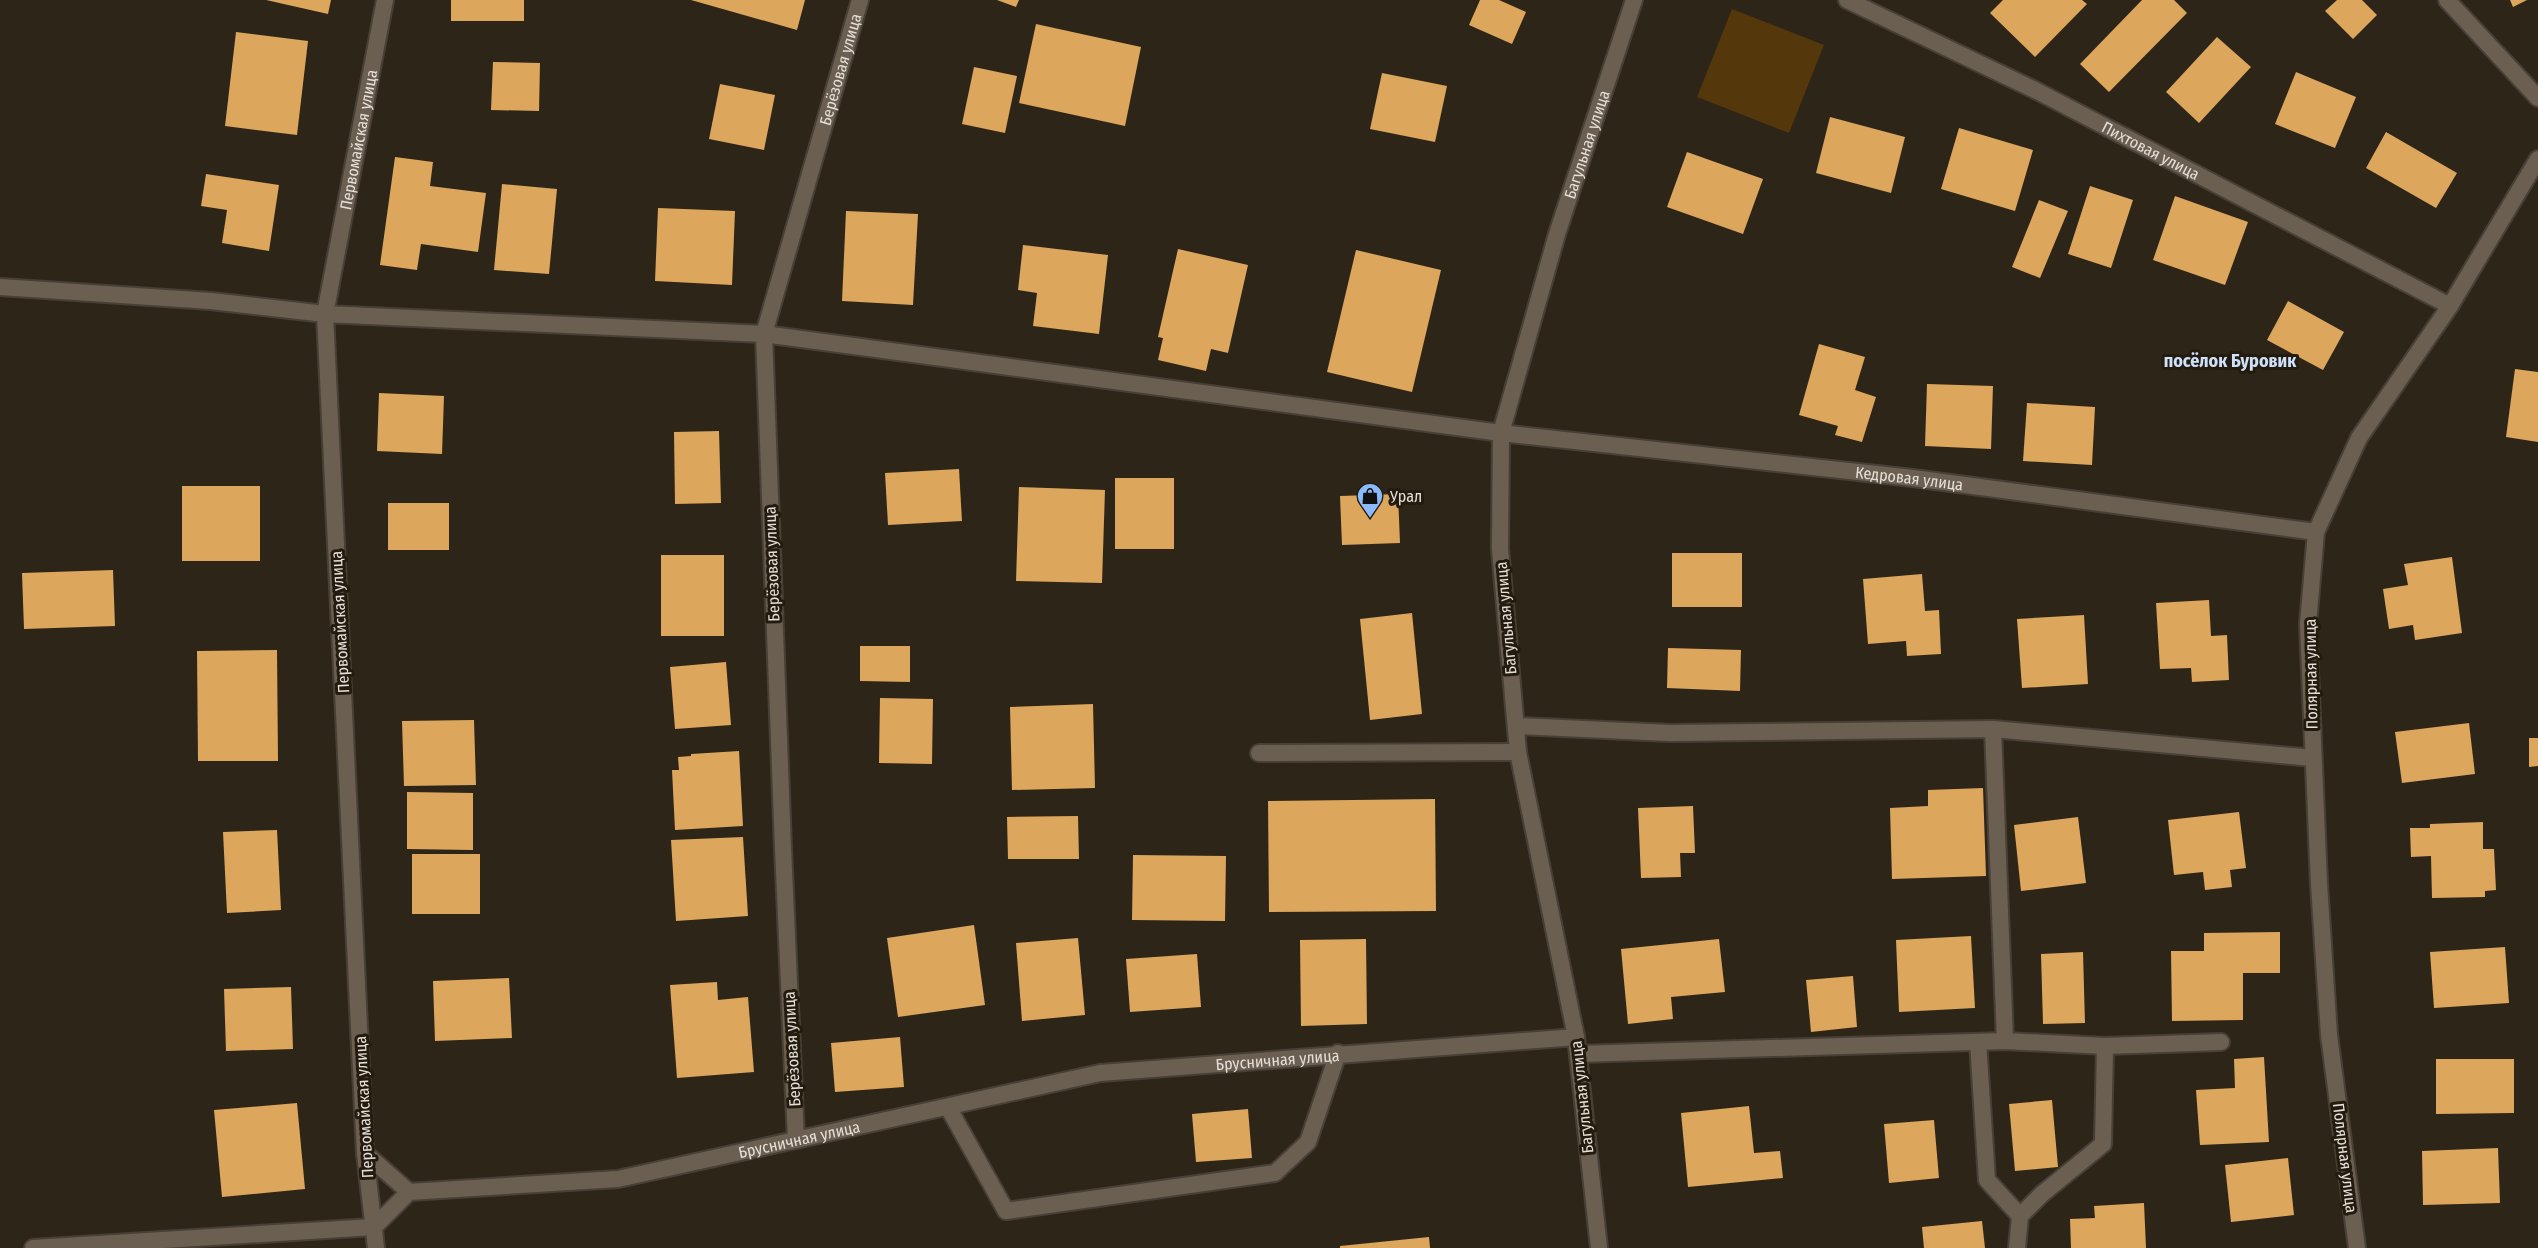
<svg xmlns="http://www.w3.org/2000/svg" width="2538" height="1248" font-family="'Fira Sans Condensed',sans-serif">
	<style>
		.green { fill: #54370b }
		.building { fill: #dca65d }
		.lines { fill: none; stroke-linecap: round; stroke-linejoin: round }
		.service-casing { stroke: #484037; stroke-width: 20 }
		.minor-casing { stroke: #484037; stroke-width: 20 }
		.tertiary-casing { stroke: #484037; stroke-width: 20 }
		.service { stroke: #6b5f52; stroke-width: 16 }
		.minor { stroke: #6b5f52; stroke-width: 16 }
		.tertiary { stroke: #6b5f52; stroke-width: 16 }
		.labels { text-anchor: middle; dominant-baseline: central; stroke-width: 6; stroke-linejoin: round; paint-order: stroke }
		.street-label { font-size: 16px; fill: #e6dfd8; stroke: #241b0f }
		.poi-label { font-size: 16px; fill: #e6dfd8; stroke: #241b0f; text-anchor: start }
		.neighbourhood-label { font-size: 18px; font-weight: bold; fill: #cfe1fa; stroke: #241b0f }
	</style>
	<rect width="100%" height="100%" fill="#2e2519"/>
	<polygon class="green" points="1732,9 1824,45 1789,133 1697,97"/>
	<g class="building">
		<polygon points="266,0 331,0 328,14"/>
		<rect x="451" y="0" width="73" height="21"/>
		<polygon points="691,0 805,0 797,30"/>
		<polygon points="997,0 1019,0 1016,7"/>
		<polygon points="1480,0 1499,0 1526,12 1512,44 1469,25"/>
		<polygon points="2003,0 2082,0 2087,4 2035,57 1990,13"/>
		<polygon points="2142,0 2174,0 2187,13 2109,92 2080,64"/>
		<polygon points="2337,0 2362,0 2377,15 2353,39 2325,11"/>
		<polygon points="2510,0 2527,0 2513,7"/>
		<polygon points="1036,24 1141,47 1125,126 1019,103"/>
		<polygon points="236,32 308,41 297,135 225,126"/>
		<polygon points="2217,37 2251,67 2199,123 2166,92"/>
		<polygon points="493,62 540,63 539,111 491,110"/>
		<polygon points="974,67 1017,76 1005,133 962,124"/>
		<polygon points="2296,72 2356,97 2335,148 2275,124"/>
		<polygon points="1382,73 1447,86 1435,142 1370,129"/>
		<polygon points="720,84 775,95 764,150 709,139"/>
		<polygon points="1830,117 1905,137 1891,193 1816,173"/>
		<polygon points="1959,128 2033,150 2015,211 1941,189"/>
		<polygon points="2386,132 2457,173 2436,208 2366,168"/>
		<polygon points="1687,152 1763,179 1743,234 1667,207"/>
		<polygon points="395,157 433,162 430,186 486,193 478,252 421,244 417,270 380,265"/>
		<polygon points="206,174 279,185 269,251 222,243 227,210 201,206"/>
		<polygon points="502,184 557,189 549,274 494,270"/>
		<polygon points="2090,186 2133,200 2111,268 2068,254"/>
		<polygon points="2175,196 2248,222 2225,285 2153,260"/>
		<polygon points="2039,200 2068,211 2040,278 2012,267"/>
		<polygon points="658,208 735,211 732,285 655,281"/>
		<polygon points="846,211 918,214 913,305 842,301"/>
		<polygon points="1023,245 1108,255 1099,334 1033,326 1037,293 1018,290"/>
		<polygon points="1178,249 1248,265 1228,353 1211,349 1206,371 1158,360 1163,338 1158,337"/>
		<polygon points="1356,250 1441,270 1412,392 1327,372"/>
		<polygon points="2288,301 2344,332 2323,370 2267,340"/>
		<polygon points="1819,344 1865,357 1855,390 1876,397 1862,442 1835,435 1838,426 1799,415"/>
		<polygon points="2515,369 2538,372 2538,442 2506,437"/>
		<polygon points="1927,384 1993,386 1991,449 1925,446"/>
		<polygon points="379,393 444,396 442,454 377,451"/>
		<polygon points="2027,403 2095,407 2092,465 2023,461"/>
		<polygon points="719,431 721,503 675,504 674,432"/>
		<polygon points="959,469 962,521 888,525 885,473"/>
		<rect x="1115" y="478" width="59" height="71"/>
		<rect x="182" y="486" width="78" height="75"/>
		<polygon points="1019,487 1105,490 1102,583 1016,581"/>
		<polygon points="1398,494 1400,543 1342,545 1340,496"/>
		<rect x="388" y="503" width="61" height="47"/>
		<rect x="1672" y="553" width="70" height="54"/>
		<rect x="661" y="555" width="63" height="81"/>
		<polygon points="2452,557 2462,633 2415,640 2413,625 2389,629 2383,589 2408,585 2404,564"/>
		<polygon points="113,570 115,626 24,629 22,573"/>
		<polygon points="1922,574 1925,611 1939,610 1941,654 1907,656 1906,641 1868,644 1863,579"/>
		<polygon points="2209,600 2211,636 2227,635 2229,680 2192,682 2191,668 2160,669 2156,603"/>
		<polygon points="1412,613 1422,714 1370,720 1360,619"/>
		<polygon points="2084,615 2088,684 2022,688 2017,619"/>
		<polygon points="860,646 910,646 910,682 860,681"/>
		<polygon points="1668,648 1741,650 1740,691 1667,688"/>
		<polygon points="277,650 278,761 198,761 197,651"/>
		<polygon points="726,662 731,725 675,729 670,667"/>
		<polygon points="880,698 933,699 932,764 879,763"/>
		<polygon points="1093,704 1095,788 1012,790 1010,707"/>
		<polygon points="474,720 476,785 404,786 402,721"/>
		<polygon points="2469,723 2475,774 2402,783 2395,732"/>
		<polygon points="2529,738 2538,738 2538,766 2529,767"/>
		<polygon points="739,751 743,826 675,830 672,770 679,770 678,757 691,756 691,754"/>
		<polygon points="1983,788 1986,876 1892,879 1890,808 1928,806 1928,790"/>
		<polygon points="407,792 473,793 473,850 407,849"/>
		<polygon points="1435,799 1436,911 1269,912 1268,801"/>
		<polygon points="1693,806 1695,853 1680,853 1681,877 1641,878 1638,808"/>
		<polygon points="2239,812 2246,868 2230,870 2232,887 2205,890 2203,872 2174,875 2168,820"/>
		<polygon points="1078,816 1079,859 1008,859 1007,817"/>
		<polygon points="2078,817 2086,883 2021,891 2014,825"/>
		<polygon points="2483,822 2483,849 2494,849 2496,890 2485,891 2485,897 2432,898 2431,856 2411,857 2410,828 2430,828 2430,824"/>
		<polygon points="277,830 281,910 227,913 223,832"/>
		<polygon points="743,837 748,916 676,921 671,840"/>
		<rect x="412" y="854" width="68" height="60"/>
		<polygon points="1133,855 1226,856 1225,921 1132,920"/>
		<polygon points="974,925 985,1005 898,1017 887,938"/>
		<polygon points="2280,932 2280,973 2243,973 2243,1020 2172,1021 2171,951 2204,951 2204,933"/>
		<polygon points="1971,936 1975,1008 1899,1012 1896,940"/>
		<polygon points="1078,938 1085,1015 1022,1021 1016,943"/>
		<polygon points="1366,939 1367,1024 1301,1026 1300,940"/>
		<polygon points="1719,939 1725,992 1671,997 1673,1019 1628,1024 1621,949"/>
		<polygon points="2505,947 2509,1003 2434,1008 2430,952"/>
		<polygon points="2083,952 2085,1023 2043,1024 2041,954"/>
		<polygon points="1197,954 1201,1007 1130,1012 1126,959"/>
		<polygon points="1853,976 1857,1027 1811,1032 1806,980"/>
		<polygon points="509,978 512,1038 435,1041 433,981"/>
		<polygon points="717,982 718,1000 748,997 754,1072 677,1078 670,985"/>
		<polygon points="291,987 293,1049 226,1051 224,989"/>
		<polygon points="900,1037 904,1087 835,1092 831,1043"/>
		<polygon points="2264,1057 2269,1142 2200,1145 2196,1090 2235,1088 2234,1059"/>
		<polygon points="2436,1059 2514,1059 2514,1113 2436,1114"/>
		<polygon points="2052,1100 2058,1167 2015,1171 2009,1104"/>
		<polygon points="297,1103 305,1189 222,1197 214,1110"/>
		<polygon points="1749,1106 1754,1153 1780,1151 1783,1178 1688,1187 1681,1113"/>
		<polygon points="1248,1109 1252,1158 1196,1162 1192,1114"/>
		<polygon points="1934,1120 1939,1178 1889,1183 1884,1124"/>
		<polygon points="2498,1148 2500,1203 2423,1205 2422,1151"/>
		<polygon points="2288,1158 2294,1215 2231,1222 2225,1165"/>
		<polygon points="2144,1203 2146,1248 2071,1248 2070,1219 2095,1218 2094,1206"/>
		<polygon points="1982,1221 1985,1248 1924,1248 1922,1227"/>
		<polygon points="1429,1237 1430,1248 1340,1248 1340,1246"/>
	</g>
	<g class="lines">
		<g class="service-casing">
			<g id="service">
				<polyline points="1993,729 2005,1041"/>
				<polyline points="1259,753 1518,752"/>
				<polyline points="1978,1042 1987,1180 2020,1216"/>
				<polyline points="1578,1054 2005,1041 2105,1046"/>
				<polyline points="948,1107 1006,1211 1275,1173 1308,1142 1338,1053"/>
				<polyline points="2017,1248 2020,1216 2042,1194 2103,1144 2105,1046 2221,1042"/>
			</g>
		</g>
		<g class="minor-casing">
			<g id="minor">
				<path id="s1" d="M1847,0L2037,91L2450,306"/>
				<polyline points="2447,0 2538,98"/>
				<path id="s2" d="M0,287L211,301L325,314L764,334L1501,433L1913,478L2316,532"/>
				<polyline points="1516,726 1670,733 1993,729 2313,758"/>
				<path id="s3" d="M796,1140L783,848L764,334L860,0"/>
				<polyline points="365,1153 409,1192"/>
				<path id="s4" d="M33,1248L374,1227L409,1192L618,1179L1100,1073L1576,1037"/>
				<path id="s5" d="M376,1248L365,1153L325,314L385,0"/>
				<polyline points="2357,1248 2329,1035 2319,884 2308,624 2316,532 2359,438 2450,306 2538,159"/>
			</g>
		</g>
		<g class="tertiary-casing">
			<g id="tertiary">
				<path id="s6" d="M1599,1248L1576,1037L1518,752L1500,549L1501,433L1557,234L1634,0"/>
			</g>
		</g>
		<use href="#service" class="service"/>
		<use href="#minor" class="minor"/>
		<use href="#tertiary" class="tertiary"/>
	</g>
	<defs>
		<g id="shop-pin" transform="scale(1.35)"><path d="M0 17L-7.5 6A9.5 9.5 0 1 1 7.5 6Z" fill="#8bbafc" stroke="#241b0f"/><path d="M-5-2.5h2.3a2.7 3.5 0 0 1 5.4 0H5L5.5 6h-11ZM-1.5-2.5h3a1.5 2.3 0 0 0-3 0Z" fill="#111"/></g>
	</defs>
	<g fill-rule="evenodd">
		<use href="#shop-pin" x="1370" y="496"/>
	</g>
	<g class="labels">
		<g class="street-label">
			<text stroke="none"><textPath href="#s3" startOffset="1082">Берёзовая улица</textPath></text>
			<text stroke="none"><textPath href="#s5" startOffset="1113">Первомайская улица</textPath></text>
			<text stroke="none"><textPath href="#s6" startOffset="1124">Багульная улица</textPath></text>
			<text stroke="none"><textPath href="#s1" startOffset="339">Пихтовая улица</textPath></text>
			<text stroke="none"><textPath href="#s2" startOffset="1920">Кедровая улица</textPath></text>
			<text transform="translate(772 564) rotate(-92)">Берёзовая улица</text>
			<text transform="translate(1506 618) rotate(-95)">Багульная улица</text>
			<text transform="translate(340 622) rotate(-93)">Первомайская улица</text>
			<text transform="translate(2311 674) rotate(-91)">Полярная улица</text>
			<text transform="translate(792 1049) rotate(-93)">Берёзовая улица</text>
			<text stroke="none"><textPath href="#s4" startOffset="1272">Брусничная улица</textPath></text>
			<text transform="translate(1582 1097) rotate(-96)">Багульная улица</text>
			<text transform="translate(364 1107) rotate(-93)">Первомайская улица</text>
			<text stroke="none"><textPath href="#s4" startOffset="786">Брусничная улица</textPath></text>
			<text transform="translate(2345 1158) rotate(83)">Полярная улица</text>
		</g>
		<g class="poi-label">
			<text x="1390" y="496">Урал</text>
		</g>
		<g class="neighbourhood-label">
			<text x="2230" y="361">посёлок Буровик</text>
		</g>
	</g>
</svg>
